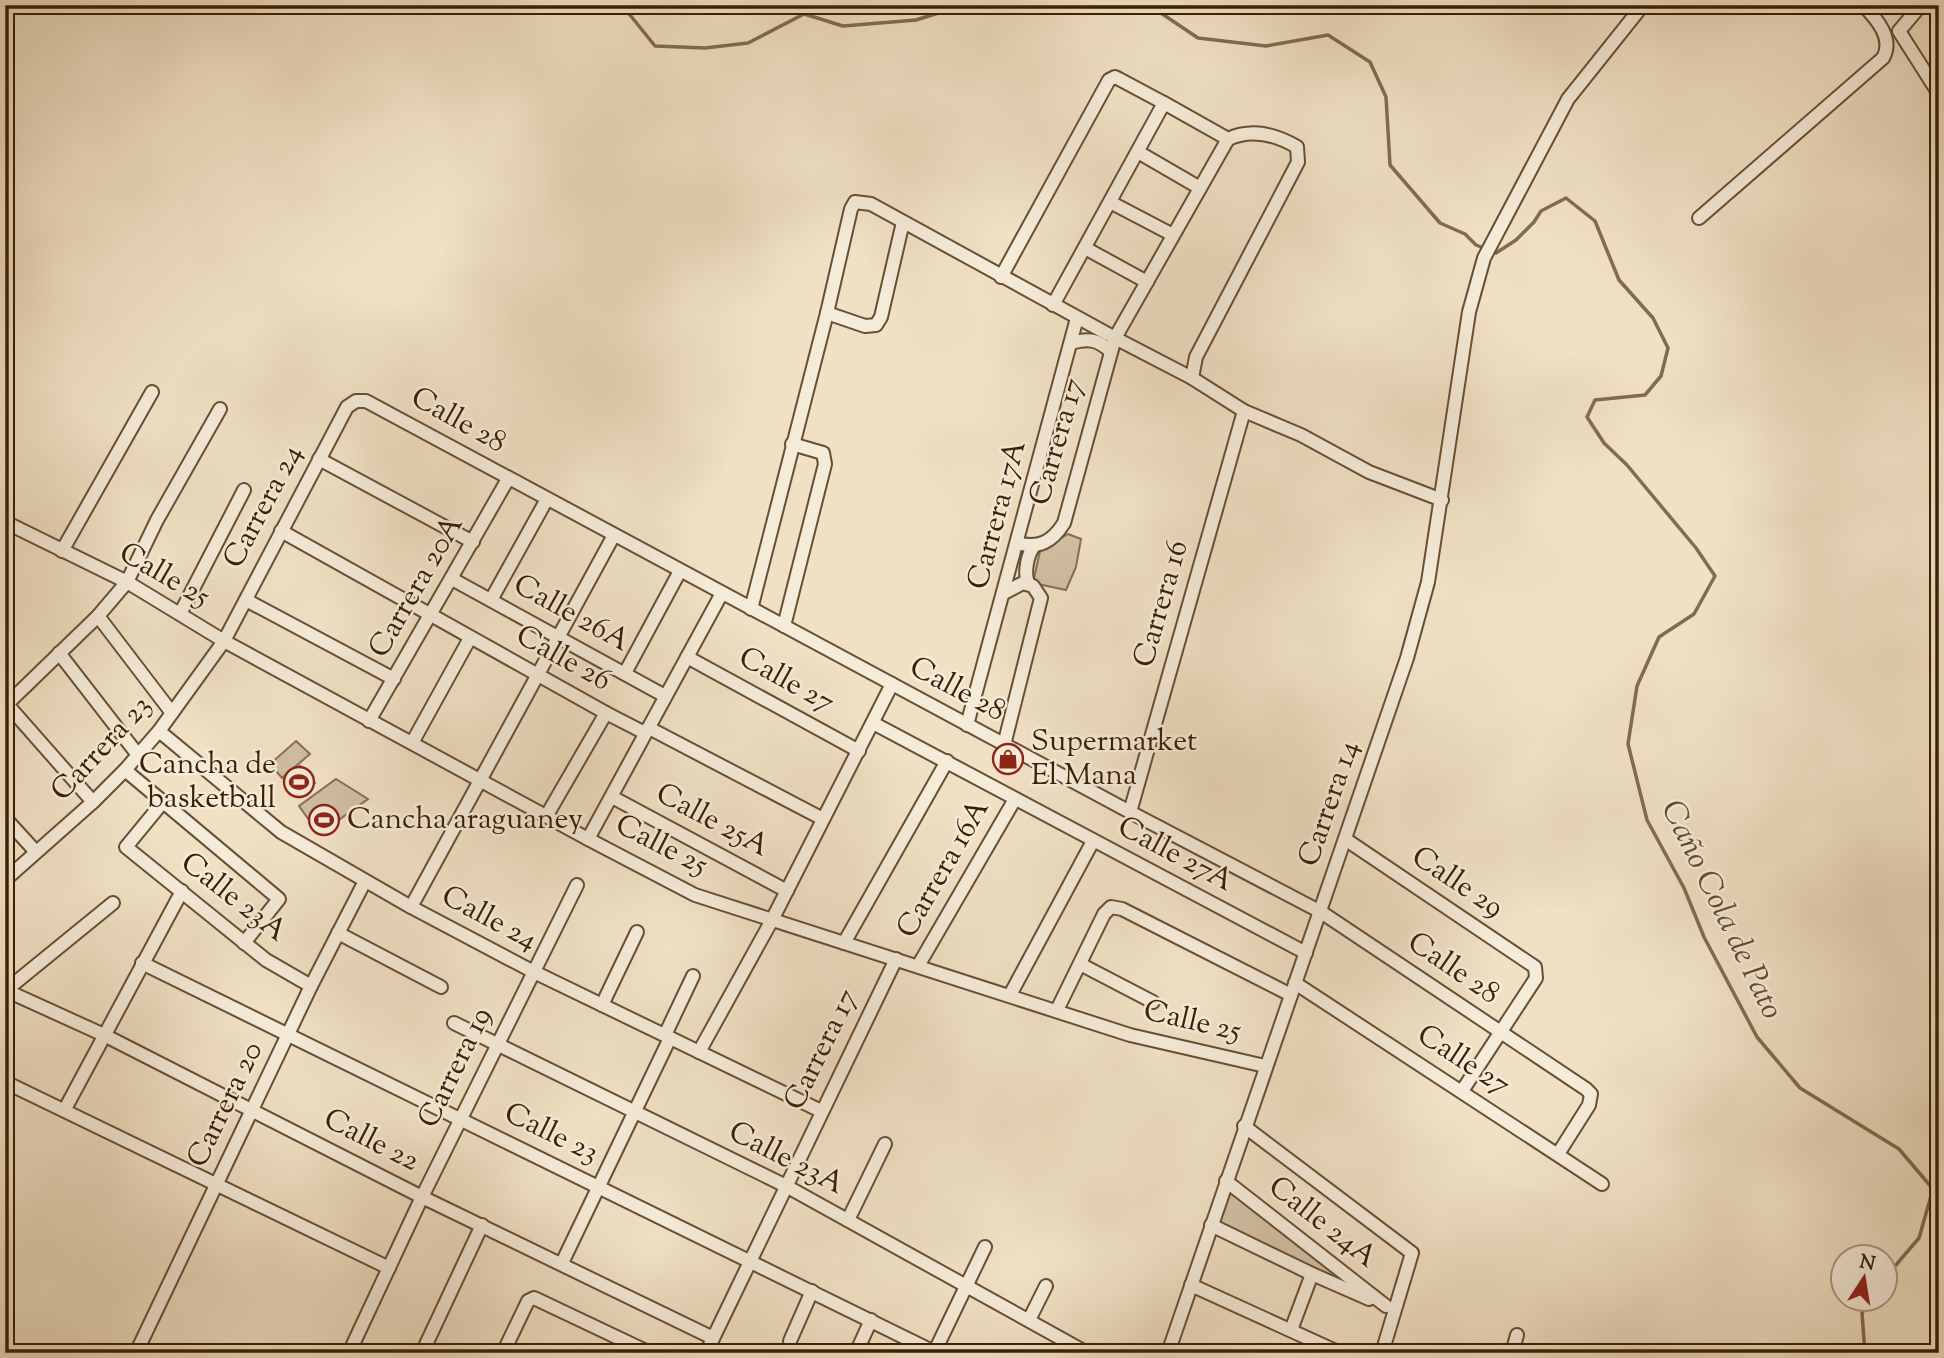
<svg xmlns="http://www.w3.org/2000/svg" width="1944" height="1358" font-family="'Sorts Mill Goudy',serif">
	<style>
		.green { fill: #d1bfa3; stroke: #866f52; stroke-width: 2 }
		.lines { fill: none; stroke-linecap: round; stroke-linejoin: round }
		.stream { stroke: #826b4f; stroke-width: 3.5 }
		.minor-casing { stroke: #684f32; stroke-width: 16 }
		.minor { stroke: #f5ebd9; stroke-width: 12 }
		.labels { text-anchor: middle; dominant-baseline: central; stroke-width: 5; stroke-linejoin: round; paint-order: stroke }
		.street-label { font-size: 30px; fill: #3a1f02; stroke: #f5ebd9 }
		.poi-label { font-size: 30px; fill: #3a1f02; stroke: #f5ebd9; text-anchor: start }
		.water-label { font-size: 32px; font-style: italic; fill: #644b2f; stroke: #f5ebd9 }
	</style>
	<rect width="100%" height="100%" fill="#f0e0c4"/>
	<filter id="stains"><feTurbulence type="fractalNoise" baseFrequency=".00286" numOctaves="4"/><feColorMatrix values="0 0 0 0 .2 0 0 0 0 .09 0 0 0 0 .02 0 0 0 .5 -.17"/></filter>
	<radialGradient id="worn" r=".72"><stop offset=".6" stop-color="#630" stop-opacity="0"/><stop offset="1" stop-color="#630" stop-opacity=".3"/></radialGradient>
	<g class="green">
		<polygon points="1068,534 1081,539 1076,567 1066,590 1033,583 1040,551"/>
		<polygon points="296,741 310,754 282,778 270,764"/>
		<polygon points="300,766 315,783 299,797 284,781"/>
		<polygon points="336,779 368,799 319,834 299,806"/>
		<polygon points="1229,1187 1353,1284 1350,1288 1215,1224"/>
	</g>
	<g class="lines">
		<g class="stream">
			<polyline points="622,5 655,46 705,48 748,43 804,14"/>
			<polyline points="784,5 785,8 843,26 916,20 964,5"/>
			<polyline points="1149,5 1198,38 1266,46 1328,35 1370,62 1386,97 1390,165 1440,223 1465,234 1476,245 1496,253 1516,240 1534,222 1541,211 1566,198 1595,221 1619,280 1653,318 1668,348 1661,376 1645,395 1595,400 1587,417 1604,443 1627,465 1696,548 1715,576 1694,614 1659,637 1637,686 1628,744 1647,820 1684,888 1704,937 1757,1037 1800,1088 1899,1149 1933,1189 1919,1238 1884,1279"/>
			<polyline points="1865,1353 1862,1313 1872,1298"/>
		</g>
		<g class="minor-casing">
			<g id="minor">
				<polyline points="1921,5 1899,31 1939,94"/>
				<path d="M1164,103L1228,139C1252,128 1275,134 1297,147L1298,162L1196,357L1192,378"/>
				<polyline points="1138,152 1200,188"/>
				<polyline points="1110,202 1173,235"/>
				<path d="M1699,218L1883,58C1894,39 1877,19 1863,5"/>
				<polyline points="1085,248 1147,282"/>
				<polyline points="1001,277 1109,80 1115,77 1119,79 1164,103 1053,305"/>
				<polyline points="827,313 865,326 876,325 881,317 903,222"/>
				<path d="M1071,343C1088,338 1098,339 1111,352"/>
				<polyline points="319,459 473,542"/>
				<polyline points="5,522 127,582 224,641 588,839 695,895 1130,1035 1265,1066"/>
				<polyline points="281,531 606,713 643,732 649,728 823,819"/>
				<path d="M1017,543C1039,549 1052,542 1064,523L1115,338L1228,139"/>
				<polyline points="62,551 152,392"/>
				<polyline points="452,579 665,696"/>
				<path d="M1028,583C1024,573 1027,555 1034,546"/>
				<polyline points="246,600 394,679"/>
				<polyline points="491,600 547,499"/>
				<polyline points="751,609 827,313 851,209 855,202 871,204 1115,338 1192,378 1244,411 1301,435 1369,472 1442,500"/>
				<polyline points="180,614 244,490"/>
				<polyline points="98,616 172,713"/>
				<polyline points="784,626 825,464 823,453 792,444"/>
				<polyline points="59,653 138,755"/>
				<polyline points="687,657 859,751"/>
				<polyline points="625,673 680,571"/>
				<polyline points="5,702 93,802"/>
				<polyline points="5,706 98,616 127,582 157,520 220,409"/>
				<polyline points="369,721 508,479"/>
				<polyline points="873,723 1306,953"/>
				<polyline points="967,725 1077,318"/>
				<polyline points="159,731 281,832 411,907 532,971 821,1111"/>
				<polyline points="412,743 470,638"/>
				<polyline points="1004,745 1041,598 1033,586 1023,583 1004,593"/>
				<polyline points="125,770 279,899 244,943"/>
				<polyline points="612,797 787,891"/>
				<polyline points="163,802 126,847 266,960 311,986"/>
				<polyline points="1130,812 1244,411"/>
				<polyline points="547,815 606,713"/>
				<polyline points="5,818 36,852"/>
				<polyline points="588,839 722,593"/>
				<polyline points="1345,839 1535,967 1536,978 1462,1091"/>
				<polyline points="5,880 93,802 125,770 159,731 224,641 347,407 356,401 366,401 1130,812 1321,912 1586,1089 1591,1094 1589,1105 1558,1154"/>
				<polyline points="411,907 614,535"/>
				<polyline points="338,933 441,987"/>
				<polyline points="844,943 947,761"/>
				<polyline points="142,963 936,1353"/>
				<polyline points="1080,964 1153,1002"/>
				<polyline points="918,966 1015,799"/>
				<polyline points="1295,983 1602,1184"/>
				<polyline points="5,990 104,1035 422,1197 713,1338"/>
				<polyline points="5,991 113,903"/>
				<polyline points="1010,995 1093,841"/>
				<polyline points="602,1005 637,932"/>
				<polyline points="1057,1010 1104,914 1111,907 1122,909 1291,995"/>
				<polyline points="454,1023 786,1186 1087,1353"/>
				<polyline points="665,1035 693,976"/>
				<polyline points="699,1052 772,920 892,684"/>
				<polyline points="5,1082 389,1268"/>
				<polyline points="65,1109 182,891"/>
				<polyline points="1244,1126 1412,1253 1382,1353"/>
				<polyline points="1226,1181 1386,1306"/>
				<polyline points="848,1220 885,1144"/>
				<polyline points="1211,1225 1312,1274 1369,1299"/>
				<polyline points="562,1263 670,1038"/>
				<polyline points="1191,1285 1340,1353"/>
				<polyline points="1029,1320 1046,1286"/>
				<polyline points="1291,1330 1312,1274"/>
				<polyline points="790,1341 812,1291"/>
				<polyline points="136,1353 311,986 365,881"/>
				<polyline points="349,1353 422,1197 577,885"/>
				<polyline points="422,1353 482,1225"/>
				<polyline points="503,1353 528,1301 534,1298 650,1353"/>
				<polyline points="706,1353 896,959"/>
				<polyline points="856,1353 871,1320"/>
				<polyline points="934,1353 985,1247"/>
				<polyline points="1168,1353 1407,658 1428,582 1469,312 1484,258 1568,99 1643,5"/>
				<polyline points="1512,1353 1517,1335"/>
			</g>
		</g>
		<use href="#minor" class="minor"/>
	</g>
	<defs>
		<g id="shop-ring" transform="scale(1.575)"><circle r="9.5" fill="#f5ebd9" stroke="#8f2418" stroke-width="1.5"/><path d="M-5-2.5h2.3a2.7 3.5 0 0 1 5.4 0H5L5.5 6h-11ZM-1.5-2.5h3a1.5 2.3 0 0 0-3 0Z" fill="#8f2418"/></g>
		<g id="stadium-ring" transform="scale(1.575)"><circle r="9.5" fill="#f5ebd9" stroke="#8f2418" stroke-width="1.5"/><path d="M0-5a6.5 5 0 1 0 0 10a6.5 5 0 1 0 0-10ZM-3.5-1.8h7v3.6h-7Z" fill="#8f2418"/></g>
	</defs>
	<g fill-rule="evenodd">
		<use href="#shop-ring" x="1008" y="759"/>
		<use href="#stadium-ring" x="299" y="782"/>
		<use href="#stadium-ring" x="324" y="820"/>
	</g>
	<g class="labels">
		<g class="street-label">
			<text transform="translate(458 421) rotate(29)">Calle 28</text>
			<text transform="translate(1058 442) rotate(-74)">Carrera 17</text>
			<text transform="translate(264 507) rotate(-62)">Carrera 24</text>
			<text transform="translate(998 515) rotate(-75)">Carrera 17A</text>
			<text transform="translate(164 576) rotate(30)">Calle 25</text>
			<text transform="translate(417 587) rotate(-60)">Carrera 20A</text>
			<text transform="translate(1162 604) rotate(-74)">Carrera 16</text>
			<text transform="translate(571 614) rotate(29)">Calle 26A</text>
			<text transform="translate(563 659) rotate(29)">Calle 26</text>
			<text transform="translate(786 681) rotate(29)">Calle 27</text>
			<text transform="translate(957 690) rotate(28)">Calle 28</text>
			<text transform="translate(102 749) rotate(-47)">Carrera 23</text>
			<text transform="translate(1330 804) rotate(-71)">Carrera 14</text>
			<text transform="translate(712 821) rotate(28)">Calle 25A</text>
			<text transform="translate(661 846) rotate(27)">Calle 25</text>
			<text transform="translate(1175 855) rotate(28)">Calle 27A</text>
			<text transform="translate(944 869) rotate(-60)">Carrera 16A</text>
			<text transform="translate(1457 883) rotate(34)">Calle 29</text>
			<text transform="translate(233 898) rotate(38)">Calle 23A</text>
			<text transform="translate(489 919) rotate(28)">Calle 24</text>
			<text transform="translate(1453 969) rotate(34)">Calle 28</text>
			<text transform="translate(1192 1022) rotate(13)">Calle 25</text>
			<text transform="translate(822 1050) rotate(-64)">Carrera 17</text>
			<text transform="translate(1463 1061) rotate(33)">Calle 27</text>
			<text transform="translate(456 1068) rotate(-64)">Carrera 19</text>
			<text transform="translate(226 1105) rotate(-64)">Carrera 20</text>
			<text transform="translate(551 1134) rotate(26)">Calle 23</text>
			<text transform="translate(371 1141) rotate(27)">Calle 22</text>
			<text transform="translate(786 1159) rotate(27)">Calle 23A</text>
			<text transform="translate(1322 1223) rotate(38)">Calle 24A</text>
		</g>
		<g class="poi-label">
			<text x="1031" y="742">Supermarket<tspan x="1031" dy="34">El Mana</tspan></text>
			<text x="276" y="765" text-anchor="end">Cancha de<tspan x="276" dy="34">basketball</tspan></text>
			<text x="347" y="820">Cancha araguaney</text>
		</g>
		<g class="water-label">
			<text transform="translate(1721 910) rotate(64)">Caño Cola de Pato</text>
		</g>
	</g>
	<rect width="1944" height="1358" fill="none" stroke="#f0e0c4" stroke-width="28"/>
	<rect x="7" y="7" width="1930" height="1344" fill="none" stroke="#3a1f02" stroke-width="3.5"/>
	<rect x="14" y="14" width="1916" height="1330" fill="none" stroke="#3a1f02" stroke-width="2"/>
	<g transform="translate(1864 1278) rotate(12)"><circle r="33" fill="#f5ebd9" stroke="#aa9983" stroke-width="2"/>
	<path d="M0-5L12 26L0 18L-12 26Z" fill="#8f2418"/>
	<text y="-10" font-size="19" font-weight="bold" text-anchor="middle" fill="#3a1f02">N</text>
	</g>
	<rect width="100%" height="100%" filter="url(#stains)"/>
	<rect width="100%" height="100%" fill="url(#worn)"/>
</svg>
